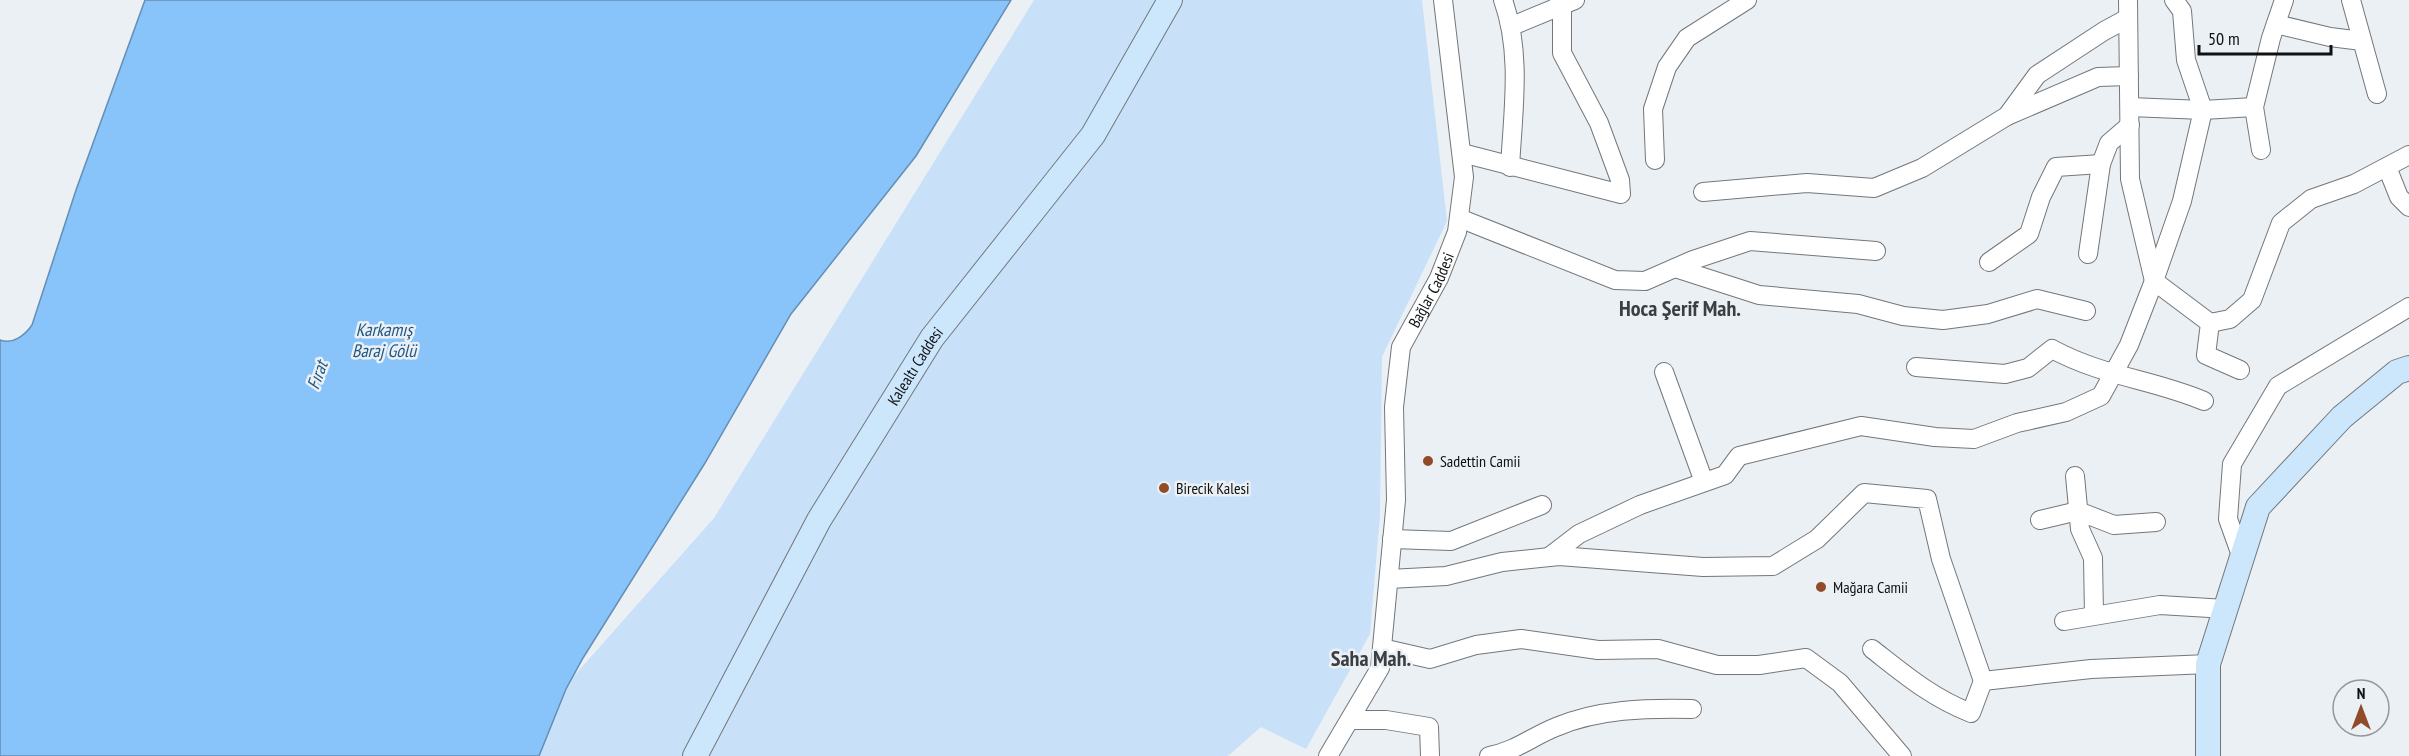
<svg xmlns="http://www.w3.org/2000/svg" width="2409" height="756" font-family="'PT Sans Narrow',sans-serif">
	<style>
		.green { fill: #c9e1f8 }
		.water { fill: #88c3fa; stroke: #648eb4; stroke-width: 1.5 }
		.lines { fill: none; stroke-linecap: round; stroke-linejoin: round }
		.street-casing { stroke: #73777b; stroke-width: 20 }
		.secondary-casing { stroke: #73777b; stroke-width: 26 }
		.street { stroke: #fff; stroke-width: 18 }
		.secondary { stroke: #cce6fc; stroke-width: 24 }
		.poi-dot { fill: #924b28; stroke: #ebf0f5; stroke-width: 2 }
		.labels { text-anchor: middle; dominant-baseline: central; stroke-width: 5; stroke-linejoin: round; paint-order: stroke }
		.street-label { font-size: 16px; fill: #0f1112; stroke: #ebf0f5 }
		.poi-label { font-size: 16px; fill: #0f1112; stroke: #ebf0f5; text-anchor: start }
		.water-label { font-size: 18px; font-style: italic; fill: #235885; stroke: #ebf0f5 }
		.district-label { font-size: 22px; font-weight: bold; fill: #3b3f43; stroke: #ebf0f5 }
	</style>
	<rect width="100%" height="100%" fill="#ebf0f5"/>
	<polygon class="green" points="1034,0 1422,0 1447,221 1382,357 1380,515 1370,634 1306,749 1261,727 1228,756 508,756 518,739 714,518"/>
	<path class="water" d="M145,0H1011L916,156L791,314L705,463L583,658L566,689L539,756H0V340C13,345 25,335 32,325L76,190Z"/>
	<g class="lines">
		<g class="street-casing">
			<g id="street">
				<path d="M1503,0C1522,53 1513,111 1510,167"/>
				<polyline points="2128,0 2130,179 2154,281 2210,323 2206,355 2240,370"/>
				<polyline points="2351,0 2377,94"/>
				<polyline points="2276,24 2330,37 2362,41"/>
				<polyline points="1512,26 1575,0"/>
				<polyline points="2130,107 2203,110 2254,107"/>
				<polyline points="2007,116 2098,77 2129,76"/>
				<polyline points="2261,150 2254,107 2271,38 2284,0"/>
				<polyline points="1462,153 1621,194 1620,180 1599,123 1562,53 1562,7 1559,0"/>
				<polyline points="1655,160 1653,109 1667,67 1687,38 1747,0"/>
				<polyline points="2387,167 2399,197 2409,207"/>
				<polyline points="1703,192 1807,183 1874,188 1922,168 2007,116 2037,75 2104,31 2128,18"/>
				<polyline points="1459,218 1615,280 1645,281 1693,260 1750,241 1876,251"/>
				<polyline points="2088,254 2101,164 2109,143 2130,125"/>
				<polyline points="1989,262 2029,234 2041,197 2056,167 2101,164"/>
				<polyline points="1675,268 1759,295 1858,304 1903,316 1943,320 1988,314 2037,299 2086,311"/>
				<polyline points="2210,323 2230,319 2252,300 2281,223 2311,199 2354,184 2409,155"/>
				<path d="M1916,367L2005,374L2028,368L2052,349C2104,377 2152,379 2204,401"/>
				<polyline points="1664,372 1704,482"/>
				<polyline points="2075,476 2080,529 2093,558 2094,615"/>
				<polyline points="2040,520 2078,511 2114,525 2156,522"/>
				<polyline points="1392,539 1451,541 1542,505"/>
				<polyline points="1549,557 1579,534 1640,505 1725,475 1739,456 1861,426 1935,437 1974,439 2017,423 2066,412 2101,396 2129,345 2154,281 2182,201 2203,110 2186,60 2182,11 2174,0"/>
				<polyline points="2242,558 2228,519 2232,464 2278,386 2409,307"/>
				<polyline points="1389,579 1446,576 1502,562 1559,556 1703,567 1773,566 1817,539 1864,493 1927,499 1941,559 1983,681 2091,669 2208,664"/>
				<polyline points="2064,621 2160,605 2226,609"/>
				<polyline points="1382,648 1430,659 1476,645 1521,639 1598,650 1658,649 1717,665 1759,665 1806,658 1840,683 1902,756"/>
				<path d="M1872,649C1904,674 1932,698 1971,713L1983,681"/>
				<polyline points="1350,720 1386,720 1429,727 1430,756"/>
				<path id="s1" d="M1328,756L1380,668L1396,500L1394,407L1401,347L1439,278L1457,232L1464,177L1443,0"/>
				<path d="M1489,756C1516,751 1531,737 1556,727C1598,709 1647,708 1692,709"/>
			</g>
		</g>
		<g class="secondary-casing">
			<g id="secondary">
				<path id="s2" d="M695,756L819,520L932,338L1093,135L1170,0"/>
				<polyline points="2208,756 2208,664 2258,507 2342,417 2397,372 2409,368"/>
			</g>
		</g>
		<use href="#street" class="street"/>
		<use href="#secondary" class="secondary"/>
	</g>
	<g class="poi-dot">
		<circle cx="1428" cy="461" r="6"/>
		<circle cx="1164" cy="488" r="6"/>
		<circle cx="1821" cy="587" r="6"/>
	</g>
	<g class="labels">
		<g class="street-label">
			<text stroke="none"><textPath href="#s1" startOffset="489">Bağlar Caddesi</textPath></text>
			<text stroke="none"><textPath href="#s2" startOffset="448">Kalealtı Caddesi</textPath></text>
		</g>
		<g class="poi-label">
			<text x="1440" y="461">Sadettin Camii</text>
			<text x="1176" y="488">Birecik Kalesi</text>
			<text x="1833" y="587">Mağara Camii</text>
		</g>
		<g class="water-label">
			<text x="384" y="329">Karkamış<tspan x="384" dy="21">Baraj Gölü</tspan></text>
			<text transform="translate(317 375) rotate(-70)">Fırat</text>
		</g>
		<g class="district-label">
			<text x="1680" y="308">Hoca Şerif Mah.</text>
			<text x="1371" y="658">Saha Mah.</text>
		</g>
	</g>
	<g transform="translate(2361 708)"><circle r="28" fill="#ebf0f5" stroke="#93979a" stroke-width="1.5"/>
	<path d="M0-4.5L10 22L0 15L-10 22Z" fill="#924b28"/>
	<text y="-9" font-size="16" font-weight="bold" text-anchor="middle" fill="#0f1112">N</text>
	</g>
	<path d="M2199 45v9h132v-9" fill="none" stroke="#0f1112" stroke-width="3"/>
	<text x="2208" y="45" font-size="18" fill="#0f1112" stroke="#ebf0f5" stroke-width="4.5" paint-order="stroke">50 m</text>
</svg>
